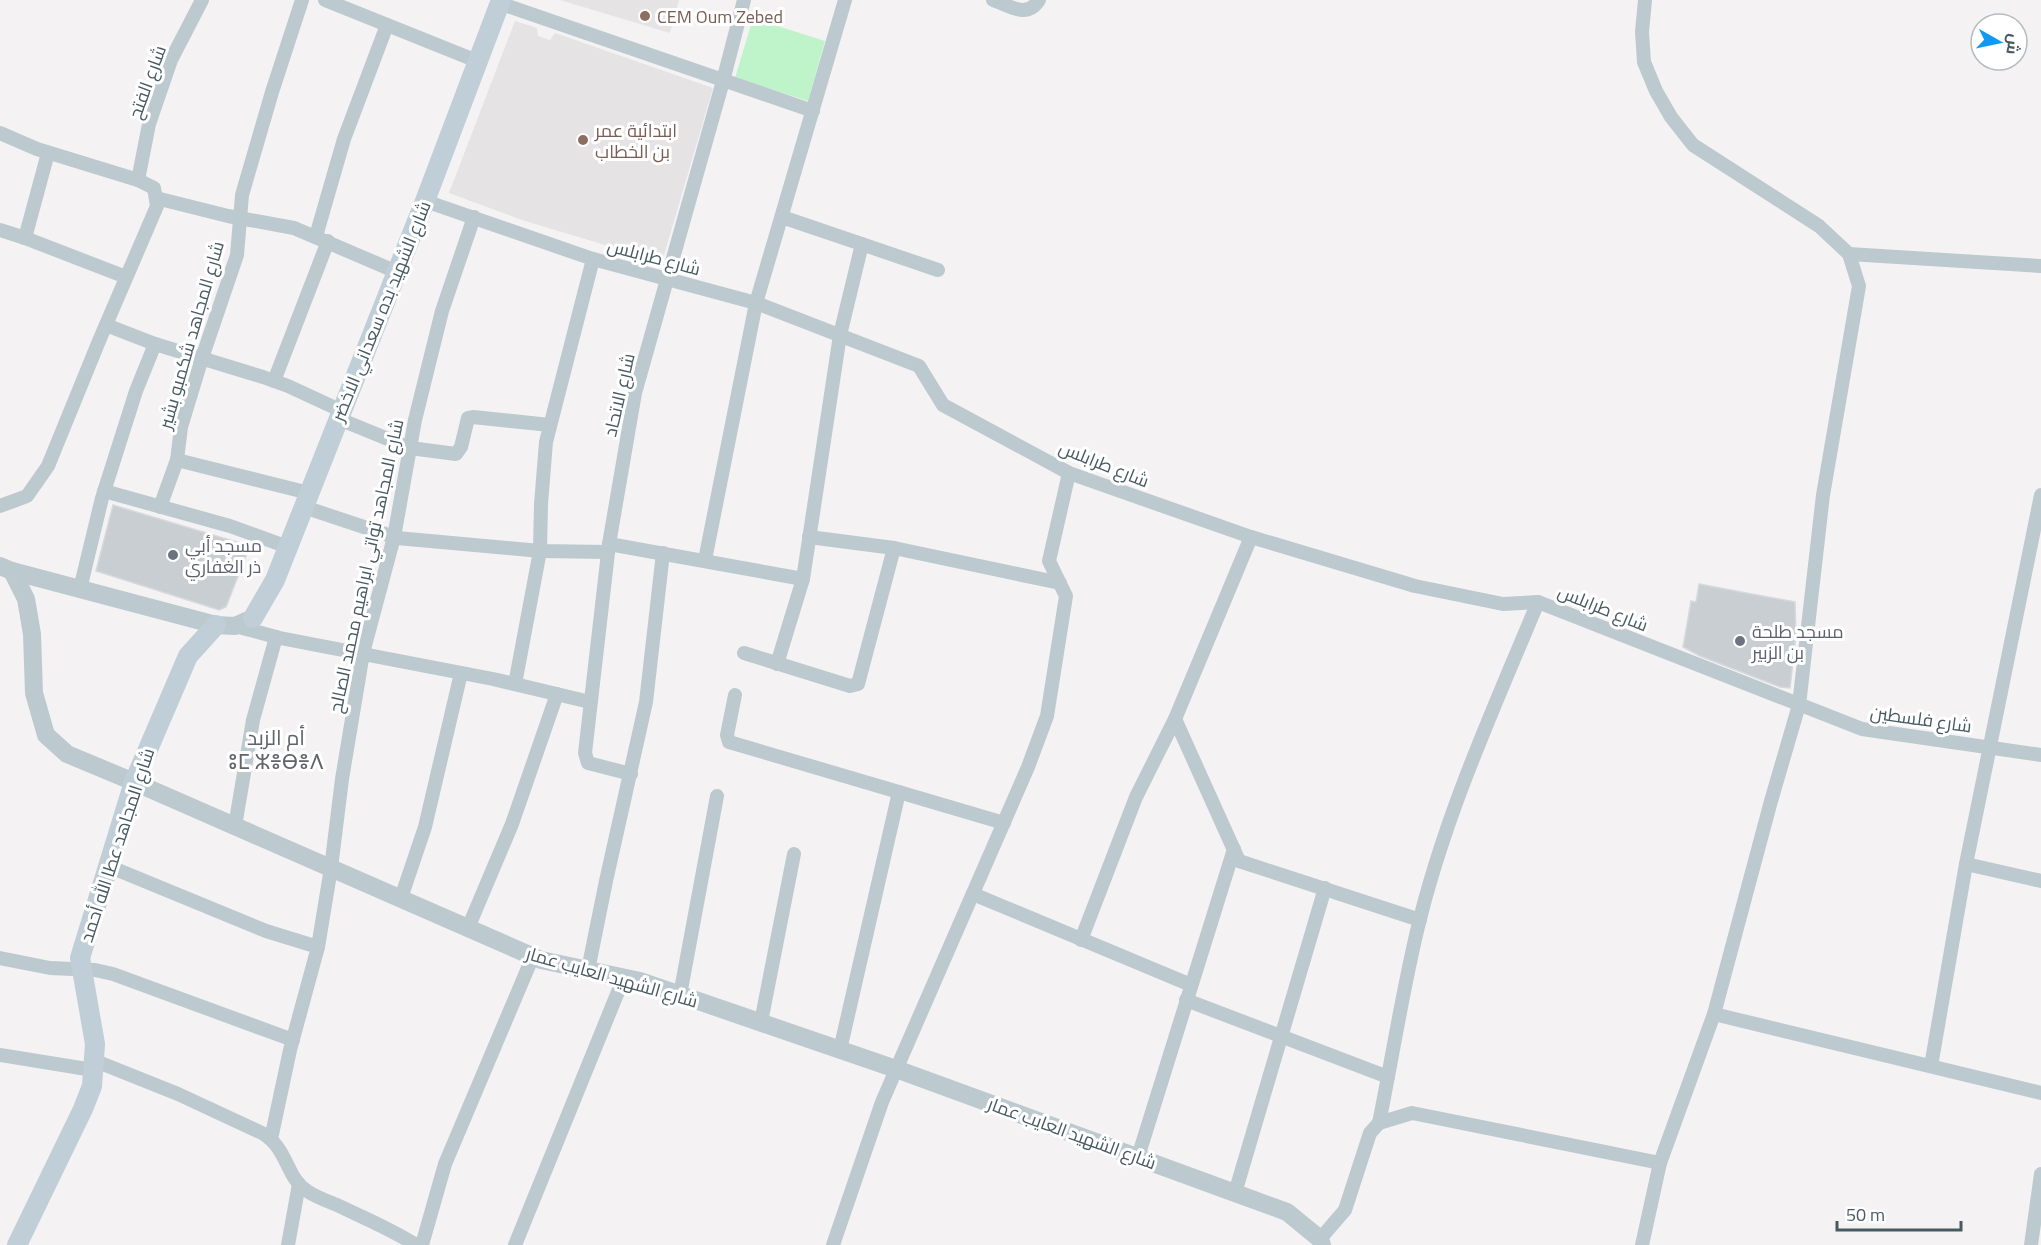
<svg xmlns="http://www.w3.org/2000/svg" width="2041" height="1245" font-family="'Titillium Web',Cairo,'Noto Sans Tifinagh',sans-serif">
	<style>
		.education { fill: #e6e3e5 }
		.green { fill: #bff3ca }
		.building { fill: #c9ced2; stroke: #d6dade; stroke-width: 1.5 }
		.lines { fill: none; stroke-linecap: round; stroke-linejoin: round }
		.minor { stroke: #bccacf; stroke-width: 14 }
		.tertiary { stroke: #bccacf; stroke-width: 18 }
		.secondary { stroke: #bfced7; stroke-width: 20 }
		.education-dot { fill: #8d6e63; stroke: #fff; stroke-width: 2 }
		.worship-dot { fill: #6b7280; stroke: #fff; stroke-width: 2 }
		.labels { text-anchor: middle; dominant-baseline: central; stroke-width: 6; stroke-linejoin: round; paint-order: stroke }
		.education-label { font-size: 18px; fill: #785e54; stroke: #fff; text-anchor: start }
		.street-label { font-size: 18px; fill: #485a61; stroke: #fff }
		.worship-label { font-size: 18px; fill: #5b616d; stroke: #fff; text-anchor: start }
		.quarter-label { font-size: 21px; fill: #5e6468; stroke: #fff }
	</style>
	<rect width="100%" height="100%" fill="#f5f2f3"/>
	<g class="education">
		<polygon points="560,0 679,0 670,33"/>
		<polygon points="515,21 537,28 538,36 550,40 555,33 713,88 662,262 525,221 449,193"/>
	</g>
	<polygon class="green" points="753,18 825,41 808,101 735,78"/>
	<g class="building">
		<polygon points="113,505 250,546 226,607 219,610 96,571"/>
		<polygon points="1699,584 1795,602 1796,635 1790,688 1780,687 1700,656 1683,647 1691,601 1696,602"/>
	</g>
	<g class="lines">
		<g class="minor">
			<polyline points="325,0 477,61"/>
			<path d="M993,0C1010,6 1027,19 1039,0"/>
			<polyline points="499,3 813,111"/>
			<polyline points="0,133 37,149 138,180 154,188 157,206 99,341 48,466 27,496 0,506"/>
			<polyline points="138,180 149,124 171,60 202,0"/>
			<polyline points="156,198 228,216 294,228 397,272"/>
			<polyline points="425,201 593,259 756,303 919,366 943,405 1069,473 1251,537 1415,586 1503,604 1538,602 1862,729 2041,755"/>
			<polyline points="782,217 938,270"/>
			<polyline points="0,230 25,238 126,277"/>
			<polyline points="316,236 344,139 387,25"/>
			<polyline points="25,238 48,153"/>
			<polyline points="1849,254 2041,266"/>
			<polyline points="106,325 155,344 263,377 288,386 342,411"/>
			<polyline points="274,381 328,241"/>
			<polyline points="339,419 410,448 456,454 461,447 468,418 473,417 550,425"/>
			<polyline points="177,460 309,493"/>
			<polyline points="104,491 230,526 288,547"/>
			<polyline points="160,507 177,460 181,427 202,358 237,255 242,195 272,92 302,0"/>
			<polyline points="304,507 397,538 540,551 608,552"/>
			<polyline points="809,537 894,548 1060,583"/>
			<polyline points="609,544 803,579"/>
			<polyline points="705,560 756,303 845,0"/>
			<polyline points="80,589 102,498 136,391 155,344"/>
			<polyline points="235,626 280,638 493,679 590,702"/>
			<polyline points="744,653 850,686 858,684 894,548"/>
			<polyline points="777,664 803,579 840,335 862,244"/>
			<polyline points="515,684 540,551 541,504 546,442 593,259"/>
			<polyline points="735,695 727,735 729,742 1004,823"/>
			<polyline points="1175,719 1239,861 1420,920"/>
			<polyline points="631,774 588,763 585,753 609,544 635,393 723,81 744,0"/>
			<polyline points="235,826 253,720 276,637"/>
			<polyline points="1966,864 2041,881"/>
			<polyline points="108,866 266,931 318,947"/>
			<polyline points="973,894 1191,985"/>
			<polyline points="401,898 425,827 461,673"/>
			<polyline points="468,928 512,824 557,694"/>
			<polyline points="1081,940 1136,797 1175,719 1251,537"/>
			<polyline points="0,958 50,968 95,970 113,974 293,1040"/>
			<polyline points="588,970 606,881 646,702 663,553"/>
			<polyline points="680,995 717,796"/>
			<polyline points="1186,1000 1388,1077"/>
			<polyline points="1714,1014 2041,1093"/>
			<polyline points="761,1022 794,854"/>
			<polyline points="840,1050 899,792"/>
			<polyline points="0,1055 93,1070"/>
			<path d="M93,1060L178,1094L262,1133C288,1148 286,1178 307,1191C316,1197 327,1201 337,1205C364,1218 391,1229 416,1245"/>
			<polyline points="1931,1066 1966,864 2041,495"/>
			<path d="M1379,1123C1392,1059 1402,994 1417,931C1444,817 1493,710 1538,602"/>
			<polyline points="271,1139 290,1050 318,947 331,868 342,779 363,653 394,537 415,420 442,311 474,217"/>
			<polyline points="1138,1157 1234,849"/>
			<polyline points="1235,1193 1325,888"/>
			<polyline points="1320,1239 1345,1210 1370,1133 1379,1123 1412,1113 1660,1163"/>
			<polyline points="288,1245 299,1184"/>
			<polyline points="422,1245 445,1164 533,956"/>
			<polyline points="515,1245 624,977"/>
			<polyline points="833,1245 882,1102 1028,767 1047,716 1066,596 1049,561 1069,473"/>
			<polyline points="1642,1245 1660,1163 1714,1014 1771,801 1799,705 1823,495 1859,286 1849,254 1819,226 1693,145 1671,117 1656,91 1644,62 1642,32 1645,0"/>
			<polyline points="2031,1245 2041,1174"/>
		</g>
		<g class="tertiary">
			<polyline points="0,566 12,571 216,625 235,626 253,618"/>
			<polyline points="12,571 26,599 32,634 34,693 46,735 67,754 134,782 541,960 640,981 896,1069 1235,1193 1287,1212 1320,1239 1322,1245"/>
		</g>
		<g class="secondary">
			<polyline points="253,618 275,580 425,201 501,0"/>
			<polyline points="17,1245 83,1109 92,1086 95,1044 80,958 134,782 188,656 216,625"/>
		</g>
	</g>
	<g class="education-dot">
		<circle cx="645" cy="16" r="6"/>
		<circle cx="583" cy="140" r="6"/>
	</g>
	<g class="worship-dot">
		<circle cx="173" cy="555" r="6"/>
		<circle cx="1740" cy="641" r="6"/>
	</g>
	<g class="labels">
		<g class="education-label">
			<text x="657" y="16">CEM Oum Zebed</text>
			<text x="595" y="130">ابتدائية عمر<tspan x="595" dy="21">بن الخطاب</tspan></text>
		</g>
		<g class="street-label">
			<text transform="translate(147 82) rotate(-70)">شارع الفتح</text>
			<text transform="translate(654 257) rotate(15)">شارع طرابلس</text>
			<text transform="translate(381 311) rotate(-68)">شارع الشهيد بده سعداني الاخضر</text>
			<text transform="translate(191 335) rotate(-74)">شارع المجاهد شكمبو بشير</text>
			<text transform="translate(619 395) rotate(-77)">شارع الاتحاد</text>
			<text transform="translate(1104 464) rotate(22)">شارع طرابلس</text>
			<text transform="translate(366 566) rotate(-78)">شارع المجاهد تواتي ابراهيم محمد الصالح</text>
			<text transform="translate(1603 608) rotate(22)">شارع طرابلس</text>
			<text transform="translate(1921 719) rotate(8)">شارع فلسطين</text>
			<text transform="translate(117 845) rotate(-72)">شارع المجاهد عطا الله أحمد</text>
			<text transform="translate(612 977) rotate(16)">شارع الشهيد العايب عمار</text>
			<text transform="translate(1072 1133) rotate(20)">شارع الشهيد العايب عمار</text>
		</g>
		<g class="worship-label">
			<text x="185" y="545">مسجد أبي<tspan x="185" dy="21">ذر الغفاري</tspan></text>
			<text x="1752" y="631">مسجد طلحة<tspan x="1752" dy="21">بن الزبير</tspan></text>
		</g>
		<g class="quarter-label">
			<text x="276" y="737">أم الزبد<tspan x="276" dy="24">ⵓⵎ ⵣⴻⴱⴻⴷ</tspan></text>
		</g>
	</g>
	<g transform="translate(1999 42) rotate(99)"><circle r="28" fill="#ffffff" stroke="#b6bdc0" stroke-width="1.5"/>
	<path d="M0-4.5L10 22L0 15L-10 22Z" fill="#0e99f3"/>
	<text y="-9" font-size="16" font-weight="bold" text-anchor="middle" fill="#485a61">ش</text>
	</g>
	<path d="M1837 1221v9h124v-9" fill="none" stroke="#485a61" stroke-width="3"/>
	<text x="1846" y="1221" font-size="18" fill="#485a61" stroke="#ffffff" stroke-width="4.5" paint-order="stroke">50 m</text>
</svg>
